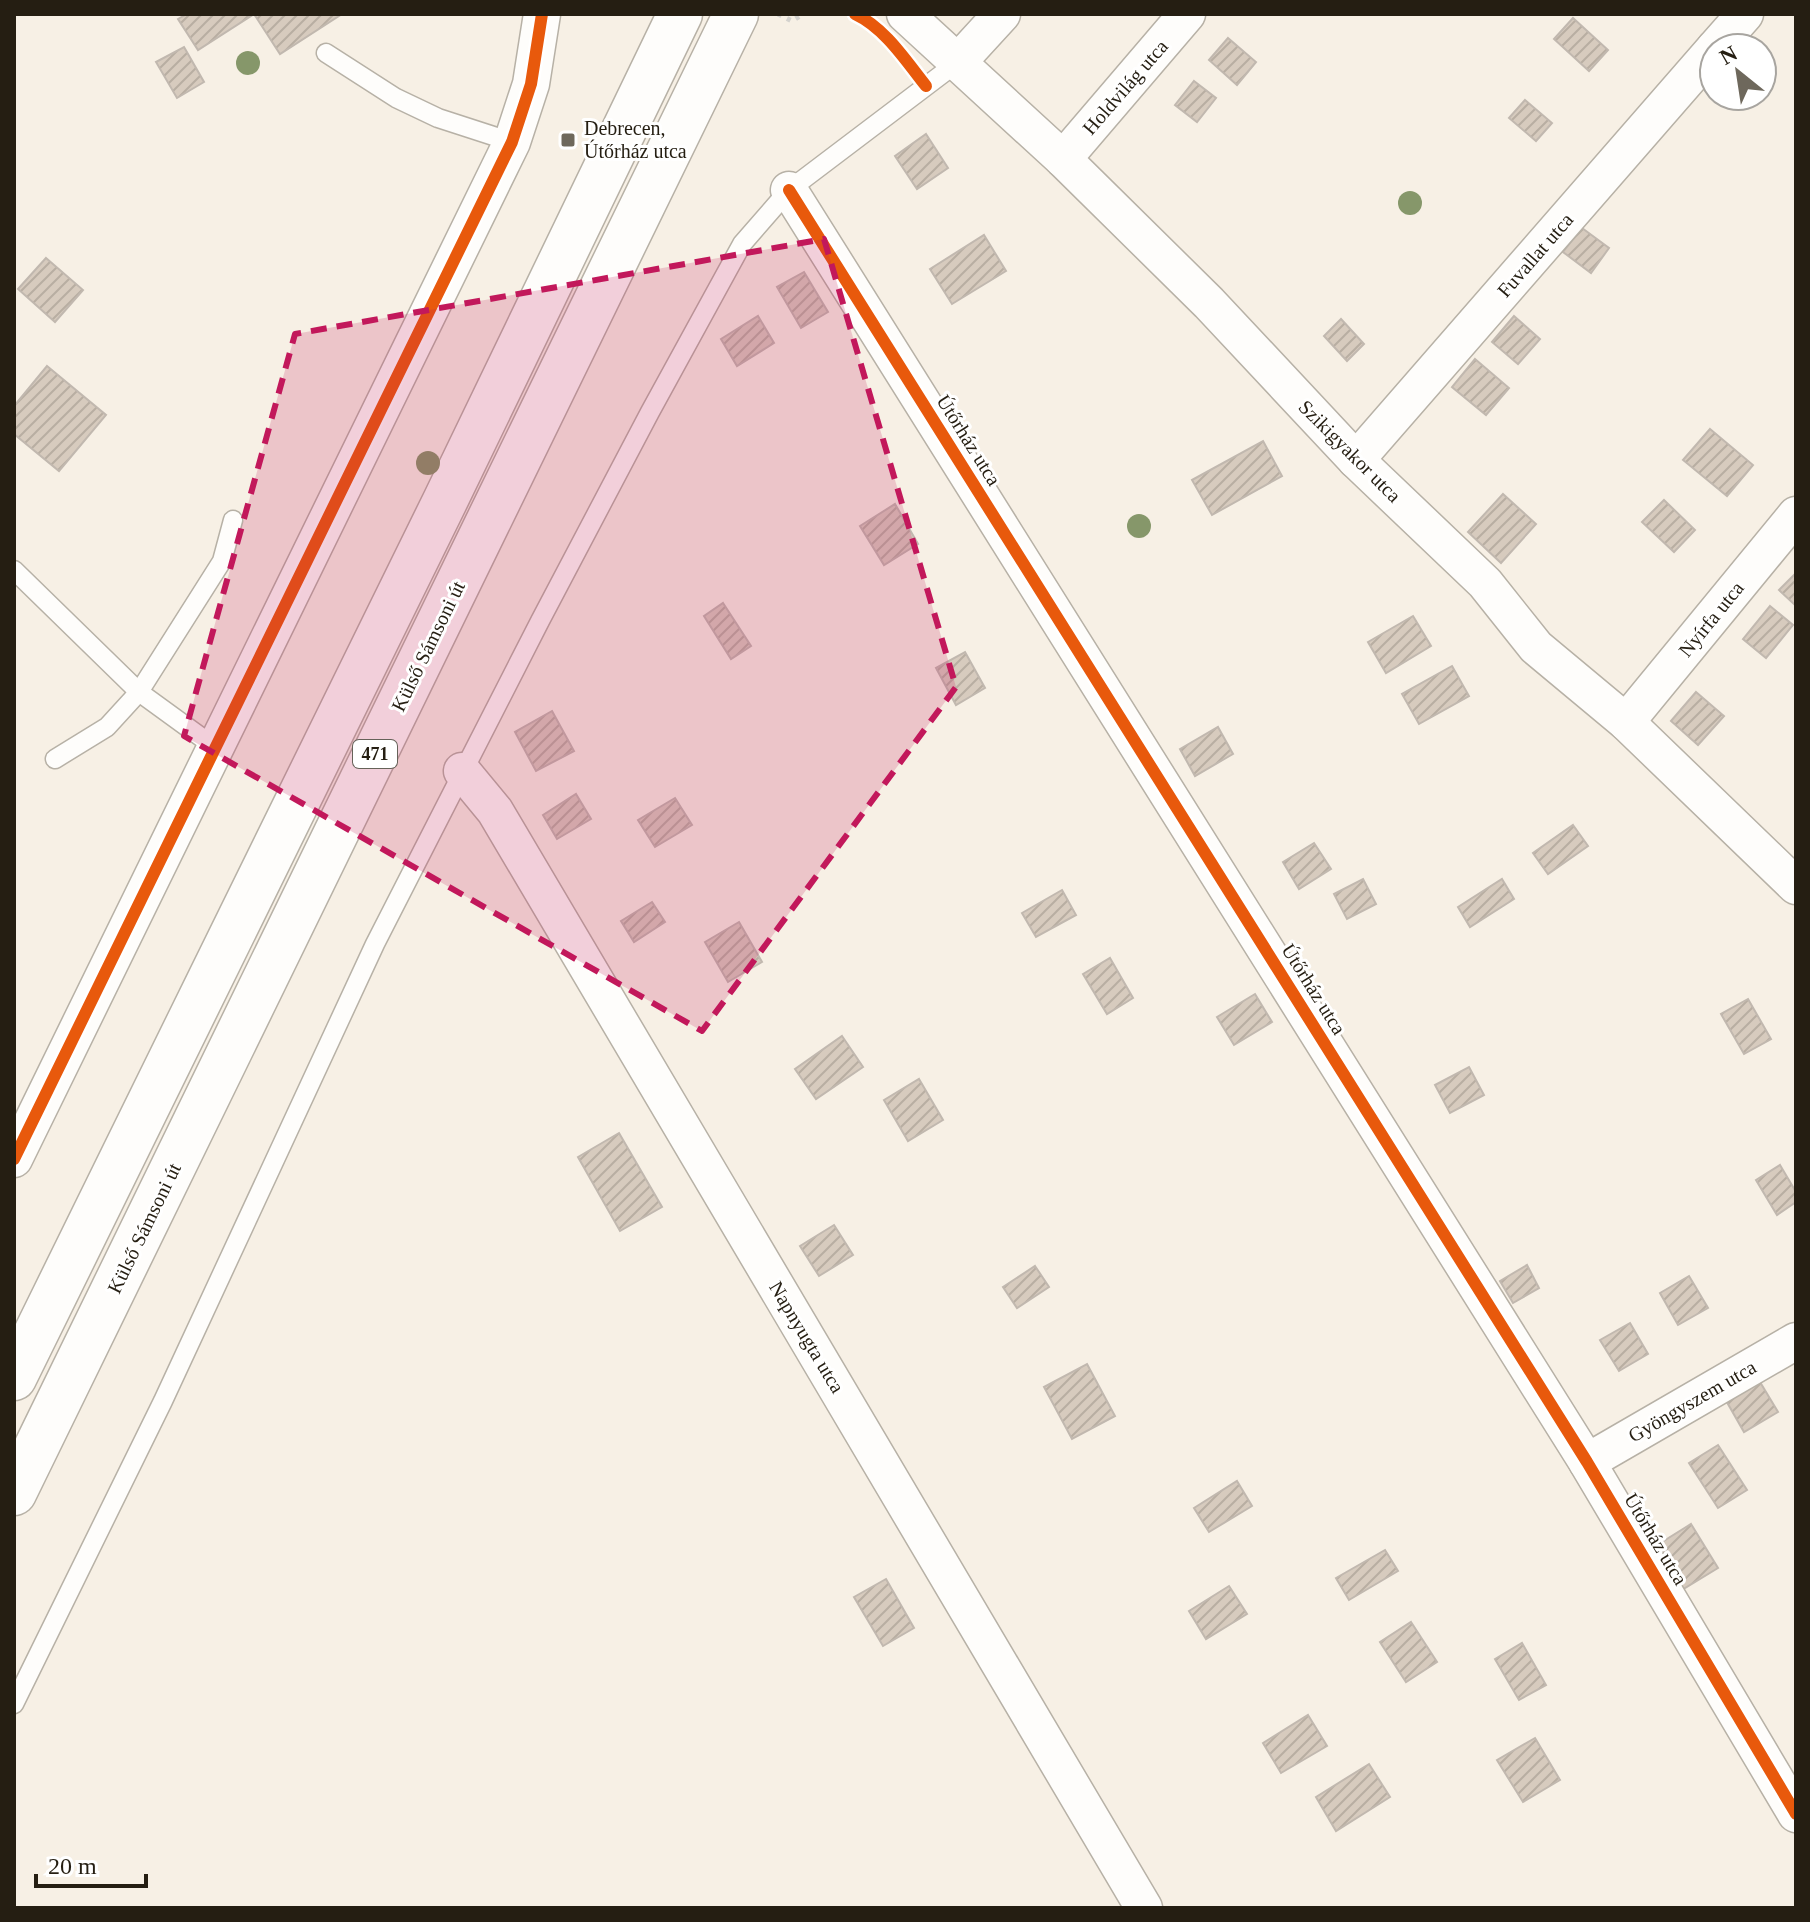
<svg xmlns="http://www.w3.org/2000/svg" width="1810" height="1922" font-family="'Times New Roman',serif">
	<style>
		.building { fill: url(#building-hatch); stroke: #c1b8af; stroke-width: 2 }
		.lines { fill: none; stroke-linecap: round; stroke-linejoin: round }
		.service-casing { stroke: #b7b1a6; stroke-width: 21 }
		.minor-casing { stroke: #b7b1a6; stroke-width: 39 }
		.primary-casing { stroke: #b7b1a6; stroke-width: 47 }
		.path { stroke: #d4d2ce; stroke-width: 5; stroke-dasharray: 4 6; stroke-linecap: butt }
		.service { stroke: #fefdfb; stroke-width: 18 }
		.minor { stroke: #fefdfb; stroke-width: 36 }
		.primary { stroke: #fefdfb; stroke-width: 44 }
		.cycleway-casing { stroke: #fff; stroke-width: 17 }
		.cycleway { stroke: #e8590c; stroke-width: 12 }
		.tree { fill: #86976a }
		.marked { fill: #c2185b; fill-opacity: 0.2; stroke: #c2185b; stroke-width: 6; stroke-dasharray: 16 10; stroke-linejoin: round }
		.poi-dot { fill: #6e685c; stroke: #fff; stroke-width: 3 }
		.labels { text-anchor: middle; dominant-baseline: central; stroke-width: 6; stroke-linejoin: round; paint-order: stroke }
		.shield { fill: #fff; stroke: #666259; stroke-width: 2 }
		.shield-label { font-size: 18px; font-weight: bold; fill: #251e12 }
		.street-label { font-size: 20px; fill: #251e12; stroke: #fff }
		.poi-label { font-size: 20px; fill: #251e12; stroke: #fff; text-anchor: start }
	</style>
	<defs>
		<pattern id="building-hatch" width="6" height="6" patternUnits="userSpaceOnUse" patternTransform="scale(2)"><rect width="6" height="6" fill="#d7cbbe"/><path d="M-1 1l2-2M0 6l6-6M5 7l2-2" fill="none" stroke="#b8aea2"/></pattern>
	</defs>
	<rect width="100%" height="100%" fill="#f7f0e5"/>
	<g class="building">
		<polygon points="187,14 254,14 198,50 178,19"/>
		<polygon points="254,14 342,14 280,54"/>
		<polygon points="1573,18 1608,50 1589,71 1554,39"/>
		<polygon points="1228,38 1256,62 1237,85 1209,60"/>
		<polygon points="184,47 204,82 177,98 156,62"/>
		<polygon points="1194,81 1216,98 1197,122 1175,105"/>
		<polygon points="1525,100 1552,123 1536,141 1509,118"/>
		<polygon points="926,134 948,168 917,189 895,156"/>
		<polygon points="1582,228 1609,248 1591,273 1563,252"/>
		<polygon points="984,235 1006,271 952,304 930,269"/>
		<polygon points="46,258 83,290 55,322 18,289"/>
		<polygon points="804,272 828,312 801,328 777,287"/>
		<polygon points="758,316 774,343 737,366 721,339"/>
		<polygon points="1514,316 1540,339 1518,364 1492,342"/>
		<polygon points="1341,319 1364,344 1347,361 1324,336"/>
		<polygon points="1475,359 1509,388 1486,415 1452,387"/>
		<polygon points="47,366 106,415 59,471 14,434 14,406"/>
		<polygon points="1710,429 1753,465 1727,496 1683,460"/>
		<polygon points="1263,441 1282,476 1212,515 1192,480"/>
		<polygon points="1503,494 1536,524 1501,563 1468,532"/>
		<polygon points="1664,500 1695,530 1674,552 1642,522"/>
		<polygon points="895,504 918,544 884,565 860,526"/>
		<polygon points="1796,573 1796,606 1779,590"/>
		<polygon points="723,603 751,646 731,659 704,616"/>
		<polygon points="1770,606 1793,625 1766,658 1743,639"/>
		<polygon points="1413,616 1431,646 1386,673 1368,642"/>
		<polygon points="965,652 985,688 956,705 936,668"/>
		<polygon points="1452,666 1469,696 1419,724 1402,694"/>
		<polygon points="1696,692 1724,716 1698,745 1671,721"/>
		<polygon points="552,711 574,751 536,771 515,732"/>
		<polygon points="1218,727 1233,754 1195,776 1180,749"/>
		<polygon points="576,794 591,819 557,839 543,815"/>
		<polygon points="675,798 692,825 655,847 638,820"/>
		<polygon points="1573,825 1588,846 1548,874 1533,853"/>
		<polygon points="1314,843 1331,869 1299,889 1283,862"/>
		<polygon points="1363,879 1376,904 1347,919 1334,894"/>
		<polygon points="1502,879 1514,899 1470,927 1458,907"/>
		<polygon points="1062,890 1076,915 1036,937 1022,913"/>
		<polygon points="652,902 665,922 634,942 621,921"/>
		<polygon points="739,922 762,962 728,982 705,942"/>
		<polygon points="1110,958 1133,998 1107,1014 1083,974"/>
		<polygon points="1255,994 1272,1022 1234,1045 1217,1017"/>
		<polygon points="1748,999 1771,1039 1744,1054 1721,1014"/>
		<polygon points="842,1036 863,1067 816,1099 795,1069"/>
		<polygon points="1469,1067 1484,1095 1450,1113 1435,1085"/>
		<polygon points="919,1079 943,1120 908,1141 884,1100"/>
		<polygon points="619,1133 662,1207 620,1231 578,1157"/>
		<polygon points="1780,1165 1796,1192 1796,1202 1777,1215 1756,1180"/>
		<polygon points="834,1225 853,1255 819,1276 800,1246"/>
		<polygon points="1527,1265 1539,1288 1513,1303 1500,1281"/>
		<polygon points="1035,1266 1049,1287 1017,1308 1003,1287"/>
		<polygon points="1689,1276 1708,1308 1678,1325 1660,1293"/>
		<polygon points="1630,1323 1648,1354 1619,1371 1600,1340"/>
		<polygon points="1087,1364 1115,1416 1072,1439 1044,1387"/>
		<polygon points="1757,1377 1778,1412 1744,1432 1724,1397"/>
		<polygon points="1718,1445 1747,1490 1718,1508 1689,1463"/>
		<polygon points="1237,1481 1252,1506 1209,1532 1194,1508"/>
		<polygon points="1691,1524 1718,1568 1680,1591 1654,1547"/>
		<polygon points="1385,1550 1398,1571 1349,1600 1336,1578"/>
		<polygon points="886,1579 914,1628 883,1646 854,1597"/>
		<polygon points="1229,1586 1247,1614 1206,1639 1189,1611"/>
		<polygon points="1411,1622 1437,1662 1406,1682 1380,1642"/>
		<polygon points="1522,1643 1546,1685 1519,1700 1495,1659"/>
		<polygon points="1308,1715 1327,1746 1281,1773 1263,1743"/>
		<polygon points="1535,1738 1560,1780 1523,1802 1497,1760"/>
		<polygon points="1369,1764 1390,1797 1336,1831 1316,1797"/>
	</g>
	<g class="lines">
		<g class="service-casing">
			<g id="service">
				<polyline points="326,53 396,98 438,118 512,142"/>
				<polyline points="14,570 139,692 216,748"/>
				<polyline points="55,759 107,727 139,692 222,561 233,520"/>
				<polyline points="14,1704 163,1401 375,944 540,621 650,412 742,244 789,190 958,62"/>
			</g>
		</g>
		<g class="minor-casing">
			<g id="minor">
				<polyline points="905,14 1063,159 1209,303 1356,460 1485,583 1536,647 1626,722 1796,886"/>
				<polyline points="1715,48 1745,14"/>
				<polyline points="958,62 1002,14"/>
				<polyline points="1063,159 1187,14"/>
				<polyline points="789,190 1587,1462 1796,1814"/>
				<polyline points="1356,460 1714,49"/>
				<polyline points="1626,722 1796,515"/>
				<polyline points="462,771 495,811 1144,1908"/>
				<polyline points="14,1159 512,142 531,84 542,14"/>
				<polyline points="1587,1462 1796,1341"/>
			</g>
		</g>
		<g class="primary-casing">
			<g id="primary">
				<polyline points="14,1378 445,501 680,14"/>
				<polyline points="14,1493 736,14"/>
			</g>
		</g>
		<polyline class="path" points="778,14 792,21 803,14"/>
		<use href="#service" class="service"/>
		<use href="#minor" class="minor"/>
		<use href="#primary" class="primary"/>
		<g class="cycleway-casing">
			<g id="cycleway">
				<path d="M855,14C885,28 906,61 926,86"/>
				<polyline points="789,190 1587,1462 1796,1814"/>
				<polyline points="14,1159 512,142 531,84 542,14"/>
			</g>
		</g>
		<use href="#cycleway" class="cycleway"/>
	</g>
	<g class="tree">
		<circle cx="248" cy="63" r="12"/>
		<circle cx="1410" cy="203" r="12"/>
		<circle cx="428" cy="463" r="12"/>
		<circle cx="1139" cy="526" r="12"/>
	</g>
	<path class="marked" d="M824,239L956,687L702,1031L184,736L295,334Z"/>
	<rect class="poi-dot" x="560" y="132" width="16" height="16" rx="4"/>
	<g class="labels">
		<rect class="shield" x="353" y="740" width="44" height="28" rx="6"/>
		<g class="shield-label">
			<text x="375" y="754">471</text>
		</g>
		<g class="street-label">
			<text transform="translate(1125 87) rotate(-49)">Holdvilág utca</text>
			<text transform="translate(1535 255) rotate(-49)">Fuvallat utca</text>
			<text transform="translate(969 440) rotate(58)">Útőrház utca</text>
			<text transform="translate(1350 451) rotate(45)">Szikigyakor utca</text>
			<text transform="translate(1711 619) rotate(-51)">Nyírfa utca</text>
			<text transform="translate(428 646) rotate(-64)">Külső Sámsoni út</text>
			<text transform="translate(1314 989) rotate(58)">Útőrház utca</text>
			<text transform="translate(144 1228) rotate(-64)">Külső Sámsoni út</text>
			<text transform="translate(807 1337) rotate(59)">Napnyugta utca</text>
			<text transform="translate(1692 1401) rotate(-30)">Gyöngyszem utca</text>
			<text transform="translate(1656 1539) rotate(59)">Útőrház utca</text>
		</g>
		<g class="poi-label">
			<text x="584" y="128">Debrecen,<tspan x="584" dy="23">Útőrház utca</tspan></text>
		</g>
	</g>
	<rect width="1810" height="1922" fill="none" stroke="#251e12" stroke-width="32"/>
	<g transform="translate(1738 72) rotate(330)"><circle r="38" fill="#ffffff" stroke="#a8a5a0" stroke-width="2"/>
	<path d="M0-6L14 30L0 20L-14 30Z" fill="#6e685c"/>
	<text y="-12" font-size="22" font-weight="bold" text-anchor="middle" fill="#251e12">N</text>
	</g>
	<path d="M36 1874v12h110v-12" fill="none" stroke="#251e12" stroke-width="4"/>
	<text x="48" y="1874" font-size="24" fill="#251e12" stroke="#ffffff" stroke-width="6" paint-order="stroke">20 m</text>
</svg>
